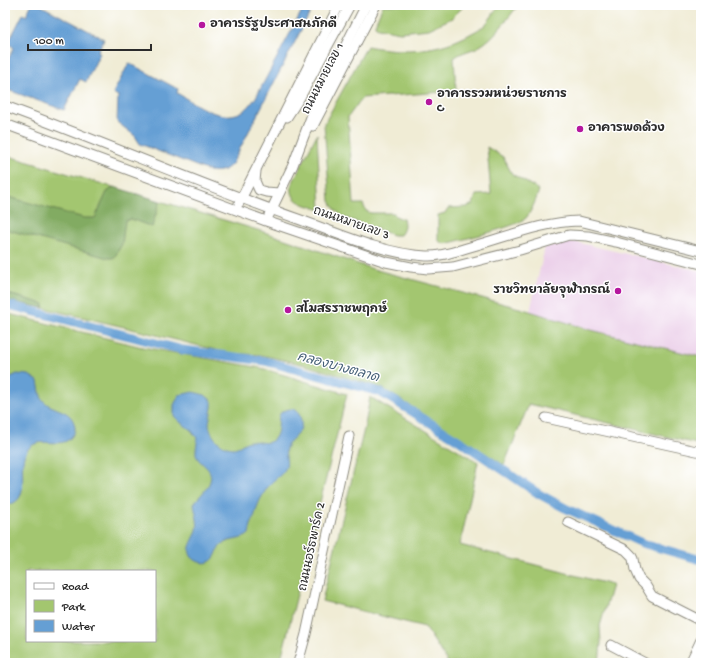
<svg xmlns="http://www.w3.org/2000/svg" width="706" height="668" font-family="'Gochi Hand','Playpen Sans Thai',sans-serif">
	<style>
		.built { fill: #ecd1ea }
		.green { fill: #a3c66f; stroke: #67784d; fill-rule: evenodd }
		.forest { fill: #82ab62; stroke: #566b46 }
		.water { fill: #659fd4; stroke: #486580 }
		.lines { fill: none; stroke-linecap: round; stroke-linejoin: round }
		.canal { stroke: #659fd4; stroke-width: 9 }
		.minor-casing { stroke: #8e8c80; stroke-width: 11 }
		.minor { stroke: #fff; stroke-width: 9 }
		.poi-dot { fill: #b5179e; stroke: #fff; stroke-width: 1.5 }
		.labels { text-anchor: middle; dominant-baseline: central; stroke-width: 3; stroke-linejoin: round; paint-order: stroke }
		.poi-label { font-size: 12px; font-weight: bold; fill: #2b2b2b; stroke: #fff; text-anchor: start }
		.street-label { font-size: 12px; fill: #2b2b2b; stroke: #fff }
		.water-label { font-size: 13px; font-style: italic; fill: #455f77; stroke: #fff }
	</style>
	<rect width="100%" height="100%" fill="#fff"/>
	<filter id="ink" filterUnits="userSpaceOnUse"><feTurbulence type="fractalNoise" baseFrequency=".025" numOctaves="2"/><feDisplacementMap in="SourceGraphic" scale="8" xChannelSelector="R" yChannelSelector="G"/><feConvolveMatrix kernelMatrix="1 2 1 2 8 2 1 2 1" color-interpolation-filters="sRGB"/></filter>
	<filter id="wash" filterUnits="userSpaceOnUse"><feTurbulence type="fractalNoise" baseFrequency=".012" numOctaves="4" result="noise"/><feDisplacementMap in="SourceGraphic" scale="16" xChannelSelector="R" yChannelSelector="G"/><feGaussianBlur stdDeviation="0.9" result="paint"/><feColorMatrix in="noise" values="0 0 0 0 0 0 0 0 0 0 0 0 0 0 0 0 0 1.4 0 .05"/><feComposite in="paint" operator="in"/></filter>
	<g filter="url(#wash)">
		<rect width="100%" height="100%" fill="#f0ecd5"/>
		<polygon class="built" points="571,241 701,271 701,357 591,330 530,311 545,247"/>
		<g class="green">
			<polygon points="383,5 465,5 452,18 429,29 400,32 378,28 375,26 375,24"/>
			<path d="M499,5H513L517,7C507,19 493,39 480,46C471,51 463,51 454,58L456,91L362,98L348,117L354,204H363L366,211L371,213H394L395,216L403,219C405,226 404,230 400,235H393L343,217L335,210L330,201L324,124L367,46C403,53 439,52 472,33C476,31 481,28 485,25C490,19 495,12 499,5Z"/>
			<path d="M317,134L321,210C306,204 289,204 292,184Z"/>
			<path d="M487,147L503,157L512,174L539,190C537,198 531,212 526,218C517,227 460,240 445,244L440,242L438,239V215L445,213L448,208L467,207L473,204L476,195L491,194Z"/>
			<polygon points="5,155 261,231 373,269 523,309 591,330 701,357 701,445 529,404 504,465 382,388 301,364 261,355 228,353 124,327 5,299"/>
			<path d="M5,313L142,347L261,368L347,394L280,663H5ZM27,571H155V641H27Z"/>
			<polygon points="370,397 478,462 460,545 612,585 600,626 601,643 599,663 448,663 425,627 322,601 365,425"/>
		</g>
		<g class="forest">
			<polygon points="114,187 160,201 152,227 131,219 125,221 122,244 114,258 108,258 5,229 5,196 84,218 95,218 107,192"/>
			<polygon points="5,293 44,304 43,308 5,300"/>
		</g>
		<g class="water">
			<polygon points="31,5 40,5 104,39 98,51 100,53 86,82 80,79 64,110 5,89 5,65 14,48 8,43 23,14 26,16"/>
			<path d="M305,5H312L313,7L232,164C224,172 219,172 209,171L140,144L135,136L117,122L118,96L113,93L129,63L178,89L177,93C196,104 224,126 246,109C250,106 253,101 256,97Z"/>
			<path d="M17,374L29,375L38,381C39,386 40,394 42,399C51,412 73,407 75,428C75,431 74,434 72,436C61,452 38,432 26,452C16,468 34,503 5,505V386L11,377Z"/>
			<path d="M193,392L205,395L212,401C213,409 210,415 209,423C209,435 220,447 232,448C239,448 243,443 249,441C257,440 266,446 273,440C285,428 269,409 293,409C298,412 300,414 301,421C304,434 289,438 286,448C284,455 289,463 285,469C283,474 276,478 272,482C267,487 264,493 260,500C256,508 255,517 251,525C250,528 250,531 249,534C243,540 231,539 224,543C217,547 218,553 214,558C208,566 196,563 191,556C186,547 195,539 197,530C199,521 195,513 194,504C198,497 204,493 208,486C217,469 201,466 197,457C194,451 198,444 197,438L191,430L180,422L174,416V405L179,395Z"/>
		</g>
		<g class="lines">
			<polyline class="canal" points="5,304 183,350 265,361 380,392 460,441 539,494 565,508 642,543 701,560"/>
		</g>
	</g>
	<g filter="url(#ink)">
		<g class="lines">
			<g class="minor-casing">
				<g id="minor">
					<path d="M5,106C103,142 199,184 298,219C337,233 384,254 426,256C441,257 456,251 470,247C507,237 541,222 579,221L701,251"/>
					<polyline points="287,117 300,97 350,5"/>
					<polyline points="5,124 266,221 386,262 411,267 428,269 453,267 520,250 569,235 588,236 616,242 701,264"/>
					<polyline points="313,126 376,5"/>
					<polyline points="256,171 255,181 259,190 266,192 279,193"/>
					<polyline points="239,203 339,5"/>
					<polyline points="269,215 293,165 316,104 366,5"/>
					<polyline points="546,418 701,452"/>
					<polyline points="568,522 626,550 631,555 633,559 635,570 639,579 646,586 652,596 701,621"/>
					<polyline points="611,645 645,663"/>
					<polyline points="298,663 306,634 349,436"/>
					<polyline points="690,663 701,640"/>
				</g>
			</g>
			<use href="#minor" class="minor"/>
		</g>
	</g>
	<g class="poi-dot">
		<circle cx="202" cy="25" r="4"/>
		<circle cx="429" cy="102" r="4"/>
		<circle cx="580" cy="129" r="4"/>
		<circle cx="618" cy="291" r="4"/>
		<circle cx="288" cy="310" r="4"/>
	</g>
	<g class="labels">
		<g class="poi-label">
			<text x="210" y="25">อาคารรัฐประศาสนภักดี</text>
			<text x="437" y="95">อาคารรวมหน่วยราชการ<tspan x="437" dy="14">C</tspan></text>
			<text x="588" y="129">อาคารพดด้วง</text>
			<text x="610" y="291" text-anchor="end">ราชวิทยาลัยจุฬาภรณ์</text>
			<text x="296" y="310">สโมสรราชพฤกษ์</text>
		</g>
		<g class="street-label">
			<text transform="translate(324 79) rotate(-63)">ถนนหมายเลข 1</text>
			<text transform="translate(351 224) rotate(19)">ถนนหมายเลข 3</text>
			<text transform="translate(313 547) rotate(-78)">ถนนนอร์ธพาร์ค 2</text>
		</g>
		<g class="water-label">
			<text transform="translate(338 368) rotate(15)">คลองบางตลาด</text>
		</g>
	</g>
	<rect width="706" height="668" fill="none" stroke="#fff" stroke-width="20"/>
	<rect x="26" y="570" width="130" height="72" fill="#ffffff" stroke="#aaaaaa"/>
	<rect x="34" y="583" width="20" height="6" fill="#ffffff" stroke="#aaaaaa"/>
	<text x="62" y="590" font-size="12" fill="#2b2b2b">Road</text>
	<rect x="34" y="600" width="20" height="12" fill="#a3c66f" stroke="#aaaaaa"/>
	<text x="62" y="610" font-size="12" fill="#2b2b2b">Park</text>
	<rect x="34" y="620" width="20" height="12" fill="#659fd4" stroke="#aaaaaa"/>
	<text x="62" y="630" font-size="12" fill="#2b2b2b">Water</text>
	<path d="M28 44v6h123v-6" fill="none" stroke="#2b2b2b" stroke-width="2"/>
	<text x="34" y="44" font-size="12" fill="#2b2b2b" stroke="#ffffff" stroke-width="3" paint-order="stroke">100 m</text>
</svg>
